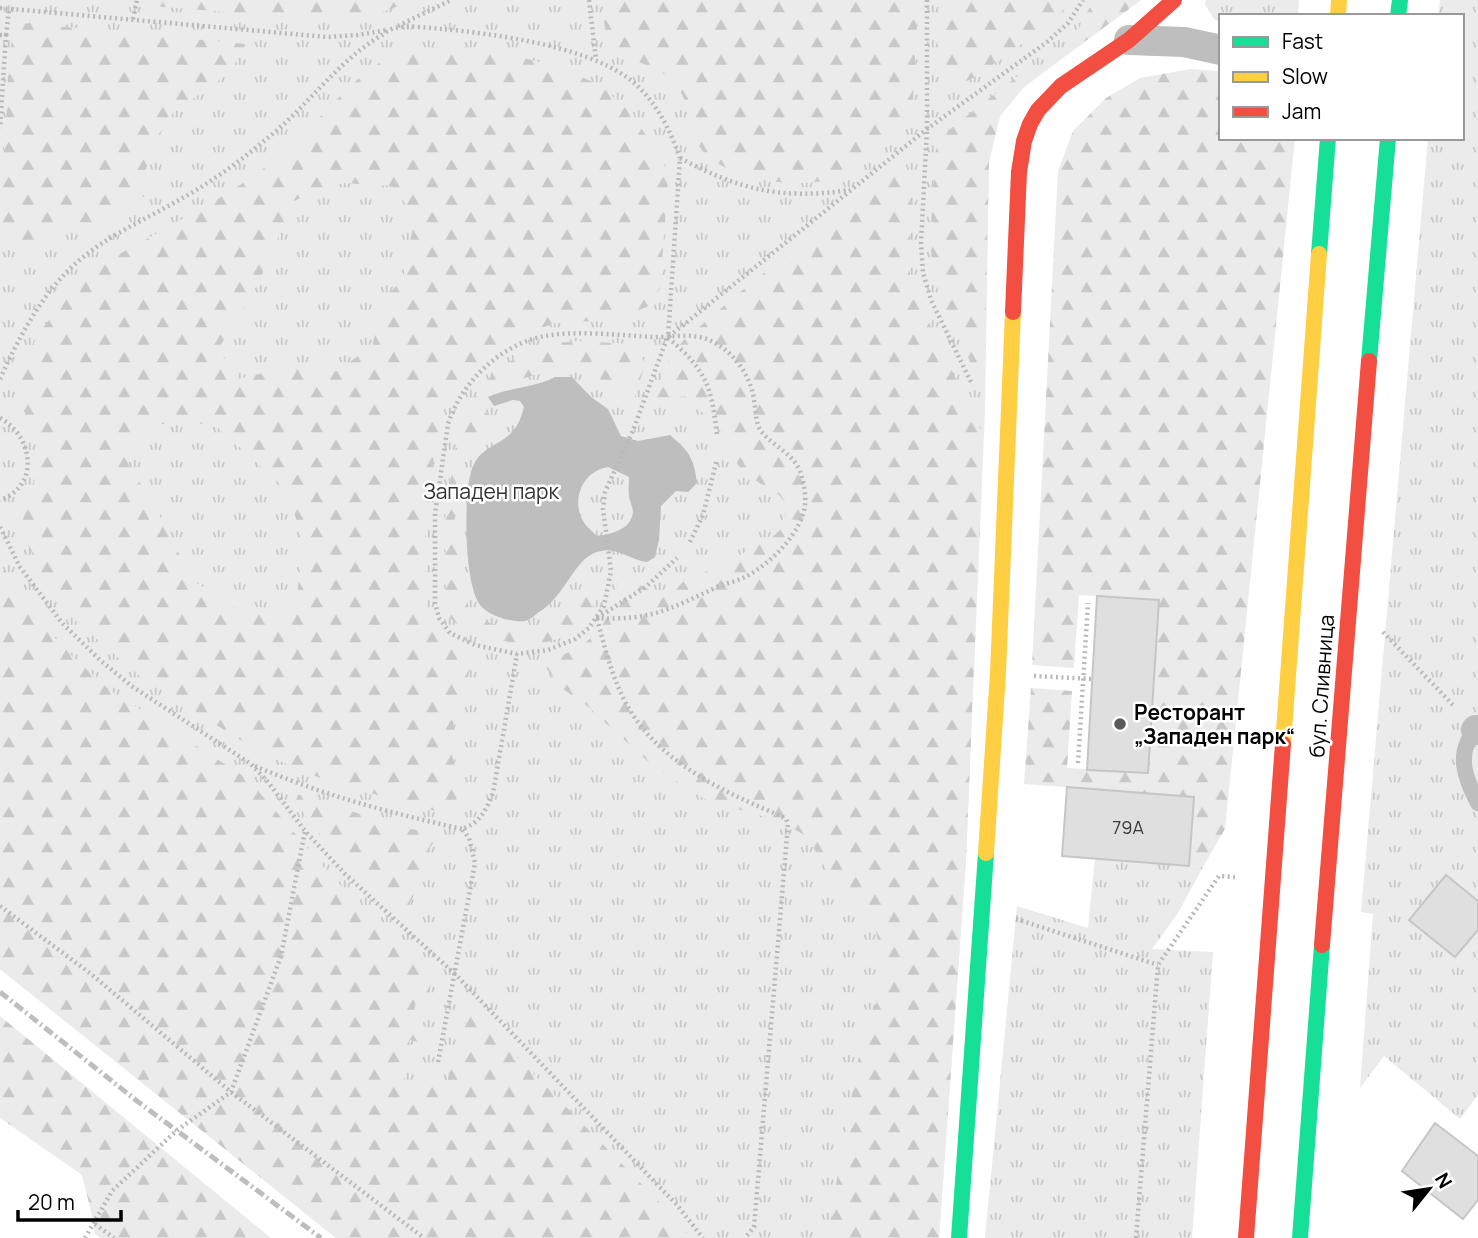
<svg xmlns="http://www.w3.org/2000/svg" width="1478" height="1238" font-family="Manrope,sans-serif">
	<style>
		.grass { fill: url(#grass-tufts) }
		.forest { fill: url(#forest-firs); fill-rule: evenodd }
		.water { fill: #bebebe; fill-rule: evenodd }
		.building { fill: #dfdfdf; stroke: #c6c6c6; stroke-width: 2 }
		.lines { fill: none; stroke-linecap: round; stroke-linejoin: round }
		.path { stroke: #b9b9b9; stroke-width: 4.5; stroke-dasharray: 2 3.5; stroke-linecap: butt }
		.lane { stroke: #bebebe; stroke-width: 16 }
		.street { stroke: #bebebe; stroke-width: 30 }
		.fast { stroke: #16e098; stroke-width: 16 }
		.slow { stroke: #ffcf43; stroke-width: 16 }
		.jam { stroke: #f24e42; stroke-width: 16 }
		.rail { stroke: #bebebe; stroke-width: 5; stroke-dasharray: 10 3.5 2 3.5; stroke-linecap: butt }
		.poi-dot { fill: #595959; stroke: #fff; stroke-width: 2.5 }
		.labels { text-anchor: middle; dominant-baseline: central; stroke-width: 5; stroke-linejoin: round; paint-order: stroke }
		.number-label { font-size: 18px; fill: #383838 }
		.park-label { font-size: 21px; fill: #323232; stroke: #fff }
		.street-label { font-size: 21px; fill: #000; stroke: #fff }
		.poi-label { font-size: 21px; font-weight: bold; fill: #000; stroke: #fff; text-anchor: start }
	</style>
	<defs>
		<pattern id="grass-tufts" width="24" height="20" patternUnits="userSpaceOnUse" patternTransform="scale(1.75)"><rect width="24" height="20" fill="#ebebeb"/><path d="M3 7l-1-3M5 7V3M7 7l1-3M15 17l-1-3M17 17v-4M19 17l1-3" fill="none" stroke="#c8c8c8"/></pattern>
		<pattern id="forest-firs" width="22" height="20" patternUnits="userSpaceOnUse" patternTransform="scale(1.75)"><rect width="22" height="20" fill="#ebebeb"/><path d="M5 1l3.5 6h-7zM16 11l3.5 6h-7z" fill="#c8c8c8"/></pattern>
	</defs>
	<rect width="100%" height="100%" fill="#fff"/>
	<g class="grass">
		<polygon points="0,0 1141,0 1024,87 1000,116 989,161 985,411 966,860 939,1238 336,1238 0,969"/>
		<polygon points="1206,0 1299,0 1298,16 1221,16 1221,22 1215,20 1205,5"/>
		<polygon points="1440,0 1478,0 1478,901 1446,875 1409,920 1455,957 1478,930 1478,1095 1460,1119 1384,1056 1360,1088 1373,914 1361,912 1428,138 1462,138 1462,16 1438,16"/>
		<polygon points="1095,858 1203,867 1178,913 1152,949 1213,952 1192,1238 985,1238 1017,906 1088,928"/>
	</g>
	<g class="forest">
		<polygon points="153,0 415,0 380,13 321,20 152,6"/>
		<path d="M603,0H918L912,120C904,133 893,141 882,150C872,157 863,167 852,173C814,191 741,184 709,157C683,135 695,107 676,86C671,81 666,75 660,71C640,61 613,57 606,32C603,22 604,10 603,0Z"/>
		<path d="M939,0H1072L1052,23L970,80C928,91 938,25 939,0Z"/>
		<path d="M1094,0H1141L1076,48C1074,31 1086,15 1094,0Z"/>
		<polygon points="13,22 246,44 230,72 172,114 150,148 146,170 153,191 98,223 67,223 35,239 12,243 0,242 0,203"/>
		<path d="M434,47H466L496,50L560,68L600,85L632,114L664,163L668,181L660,288L651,305L615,320L556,323L510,338L491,349L459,379L441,413L425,514L426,608L437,634L458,652L473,654L466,686L457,704L450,745L456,774L457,796L453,816L327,781L259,752L141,677L76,621L47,585L27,543L23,520L27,499L40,467V454L38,441L20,399L19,383L37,335L71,293L105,262L208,205L256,175L300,138L346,90L368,70L389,57L409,50ZM343,183L392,186L415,217L403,278L384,300L372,346L337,371L292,366L238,379L218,349L248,303L273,252L291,202ZM151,424H214L289,492L304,550L295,605L251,617L193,581L158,513L125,458Z"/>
		<polygon points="1190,69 1221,71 1221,138 1295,138 1225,829 1203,867 1189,866 1193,797 1024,784 1031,688 1072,691 1067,768 1148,773 1159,600 1079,595 1074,668 1032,665 1058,171 1073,131 1106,98 1140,78"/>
		<path d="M1028,71L1040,75L1024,87L1000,116L989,161L984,389C968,355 942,311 934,274C927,241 934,189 936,155L938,144L944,134L1019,75Z"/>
		<path d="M899,169L907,172L911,180L910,274L918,300L983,435L966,860L939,1238H831L832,1207L859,1055L886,973L874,924L826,868L806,836L780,821L708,801L654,767L586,705L563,689L542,663C589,647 612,629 618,578H625L660,595L676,589L688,577L711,570L736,558L753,546L767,542L780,530L785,518L786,504L779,495L745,474L730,454L720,425L699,410L693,399L683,396L652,406L666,367L672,354L684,340L739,293L889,173Z"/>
		<path d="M579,341L631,344L638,349L645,365L634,399L626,387L620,383H606L586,370L567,364L525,378L498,384L486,391L479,400L480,407L491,418C490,438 471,441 464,457C443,508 460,563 470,614L492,624L536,630L567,615L602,578C598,597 591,617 575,630C562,639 544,644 529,644C508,643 459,635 449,615C447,612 447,608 446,605L445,519L459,425L479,389L498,369L520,355L557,343Z"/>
		<polygon points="0,564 37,619 73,657 111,691 248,779 334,879 432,973 429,997 417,995 412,1023 431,1028 428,1044 410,1040 404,1081 446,1089 452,1058 460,1059 468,1007 675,1218 690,1238 336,1238 0,969"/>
		<path d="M298,795H302L394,825L438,835L430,848L428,862L405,915C372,885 316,839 296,800Z"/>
		<polygon points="0,1016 271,1238 100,1238 94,1233 93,1219 82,1175 0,1118"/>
	</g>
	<path class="water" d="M555,377H572L591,397L608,409L621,436L638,441L670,435C689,451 694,458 697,483L688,492L676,491L661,506L659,540L655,557L647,562C626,559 614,543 592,554C573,564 563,598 539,612C535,615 530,620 525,621C519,622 510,620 504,619C496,616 487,613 481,606C464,587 464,501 470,476C476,449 492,449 509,435C518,427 521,418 524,407L520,401L513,400L494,406L488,397C510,387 534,388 555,377ZM608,467L629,477C629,483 628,489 629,495C629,500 633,507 633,512C631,530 611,534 597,536C593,532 588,528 585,524C570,503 581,471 608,467Z"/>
	<g class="building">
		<polygon points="1097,596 1159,600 1148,773 1087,770"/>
		<polygon points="1067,787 1194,797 1189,866 1062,856"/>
		<polygon points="1446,875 1478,901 1478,930 1455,957 1409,920"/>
		<polygon points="1435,1123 1478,1156 1478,1200 1463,1219 1402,1171"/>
	</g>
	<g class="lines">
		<g class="path">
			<polyline points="589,0 596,60"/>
			<polyline points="927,0 927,129 921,243 923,273 931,300 972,384"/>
			<polyline points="0,8 327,37 358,35 387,30"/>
			<polyline points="133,19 137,0"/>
			<polyline points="398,26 451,0"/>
			<polyline points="0,35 6,35 0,128"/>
			<polyline points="6,35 9,9"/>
			<path d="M680,158C740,190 781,200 850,190"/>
			<path d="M668,338C707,370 712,388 717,436"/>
			<path d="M0,379C19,338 40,296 74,265C104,237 143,221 177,201C216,180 251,153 284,124C315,95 341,61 377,38C383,35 389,29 395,28C410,25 428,28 443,29C495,34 582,46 625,76C653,95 669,127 680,158L668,337"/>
			<path d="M0,418C34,437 40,486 0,500"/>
			<polyline points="0,527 20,567 62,623 101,661 133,687 251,764 268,782 305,831 345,874 455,974 677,1205 703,1238"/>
			<polyline points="690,542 703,515 717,459"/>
			<path d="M596,618C651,621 670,609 717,587C727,583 738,581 747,576C771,563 802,533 805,504C806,497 804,485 802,478C797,454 774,448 761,431C755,422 756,410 754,400C751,377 735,353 713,342C694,331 672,338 651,337C618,335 584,331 551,335C504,341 462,380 448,424L435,514V603L439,618L450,633L475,645L517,654L548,650L575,639L589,628L604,606L611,571L603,509L605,492L634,428L667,338L927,129L1047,42L1068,23L1083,0"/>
			<polyline points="597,618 647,586 677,558"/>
			<path d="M597,619C605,648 612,678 627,705C658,762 724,792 781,816L786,819L788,824L754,1227L745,1238"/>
			<polyline points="1383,632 1454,706"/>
			<polyline points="1034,676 1093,679"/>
			<polyline points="1078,763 1088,603"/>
			<path d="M255,766C322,795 391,813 462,829"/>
			<polyline points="0,906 91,974 231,1092 424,1238"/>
			<polyline points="1016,919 1158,965"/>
			<path d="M438,1062L475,863L469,838L462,829C480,823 486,810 493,793L517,654"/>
			<polyline points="95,1224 114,1238"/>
			<polyline points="85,1238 112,1191 176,1131 231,1092 281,956 305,831"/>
			<polyline points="1136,1238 1158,965 1219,876 1235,877"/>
		</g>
		<path class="lane" d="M1476,730C1455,753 1465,778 1478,803"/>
		<g class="street">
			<polyline points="1129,40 1184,42 1221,50"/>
			<polyline points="1476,730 1478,730"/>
		</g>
		<g class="fast">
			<polyline points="1398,16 1400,0"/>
			<polyline points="1319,254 1328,138"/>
			<polyline points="1369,361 1388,138"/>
			<polyline points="959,1238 986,853"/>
			<polyline points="1300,1238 1322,945"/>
		</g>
		<g class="slow">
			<polyline points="1338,16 1339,0"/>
			<polyline points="1283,744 1319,254"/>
			<polyline points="986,853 998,673 1013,312"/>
		</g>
		<g class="jam">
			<polyline points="1013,312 1019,172 1024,141 1030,124 1038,110 1061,86 1129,40 1174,0"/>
			<polyline points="1322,945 1369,361"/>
			<polyline points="1246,1238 1283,744"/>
		</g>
		<polyline class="rail" points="0,992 137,1101 321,1238"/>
	</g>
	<circle class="poi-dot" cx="1120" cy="724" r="7"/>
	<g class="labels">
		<g class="number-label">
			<text x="1128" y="827">79А</text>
		</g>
		<g class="park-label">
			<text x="491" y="491">Западен парк</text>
		</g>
		<g class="street-label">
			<text transform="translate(1321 686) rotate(-86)">бул. Сливница</text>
		</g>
		<g class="poi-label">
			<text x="1134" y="712">Ресторант<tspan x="1134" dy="24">„Западен парк“</tspan></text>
		</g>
	</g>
	<rect x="1219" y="14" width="245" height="126" fill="#ffffff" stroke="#999999" stroke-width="2"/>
	<rect x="1233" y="37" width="35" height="10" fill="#16e098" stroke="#999999" stroke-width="2"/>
	<text x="1282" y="49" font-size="21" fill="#000000">Fast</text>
	<rect x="1233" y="72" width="35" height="10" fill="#ffcf43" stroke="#999999" stroke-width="2"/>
	<text x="1282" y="84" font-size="21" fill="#000000">Slow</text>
	<rect x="1233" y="107" width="35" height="10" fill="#f24e42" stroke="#999999" stroke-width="2"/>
	<text x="1282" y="119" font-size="21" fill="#000000">Jam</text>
	<g transform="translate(1429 1189) rotate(60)" stroke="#ffffff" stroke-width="5" paint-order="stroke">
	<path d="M0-5L12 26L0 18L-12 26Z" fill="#000000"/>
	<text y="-10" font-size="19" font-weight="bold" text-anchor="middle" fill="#000000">N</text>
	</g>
	<path d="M18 1210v10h103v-10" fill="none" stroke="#000000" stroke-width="3.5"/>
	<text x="28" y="1210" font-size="21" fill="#000000" stroke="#ffffff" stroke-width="5" paint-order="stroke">20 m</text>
</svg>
